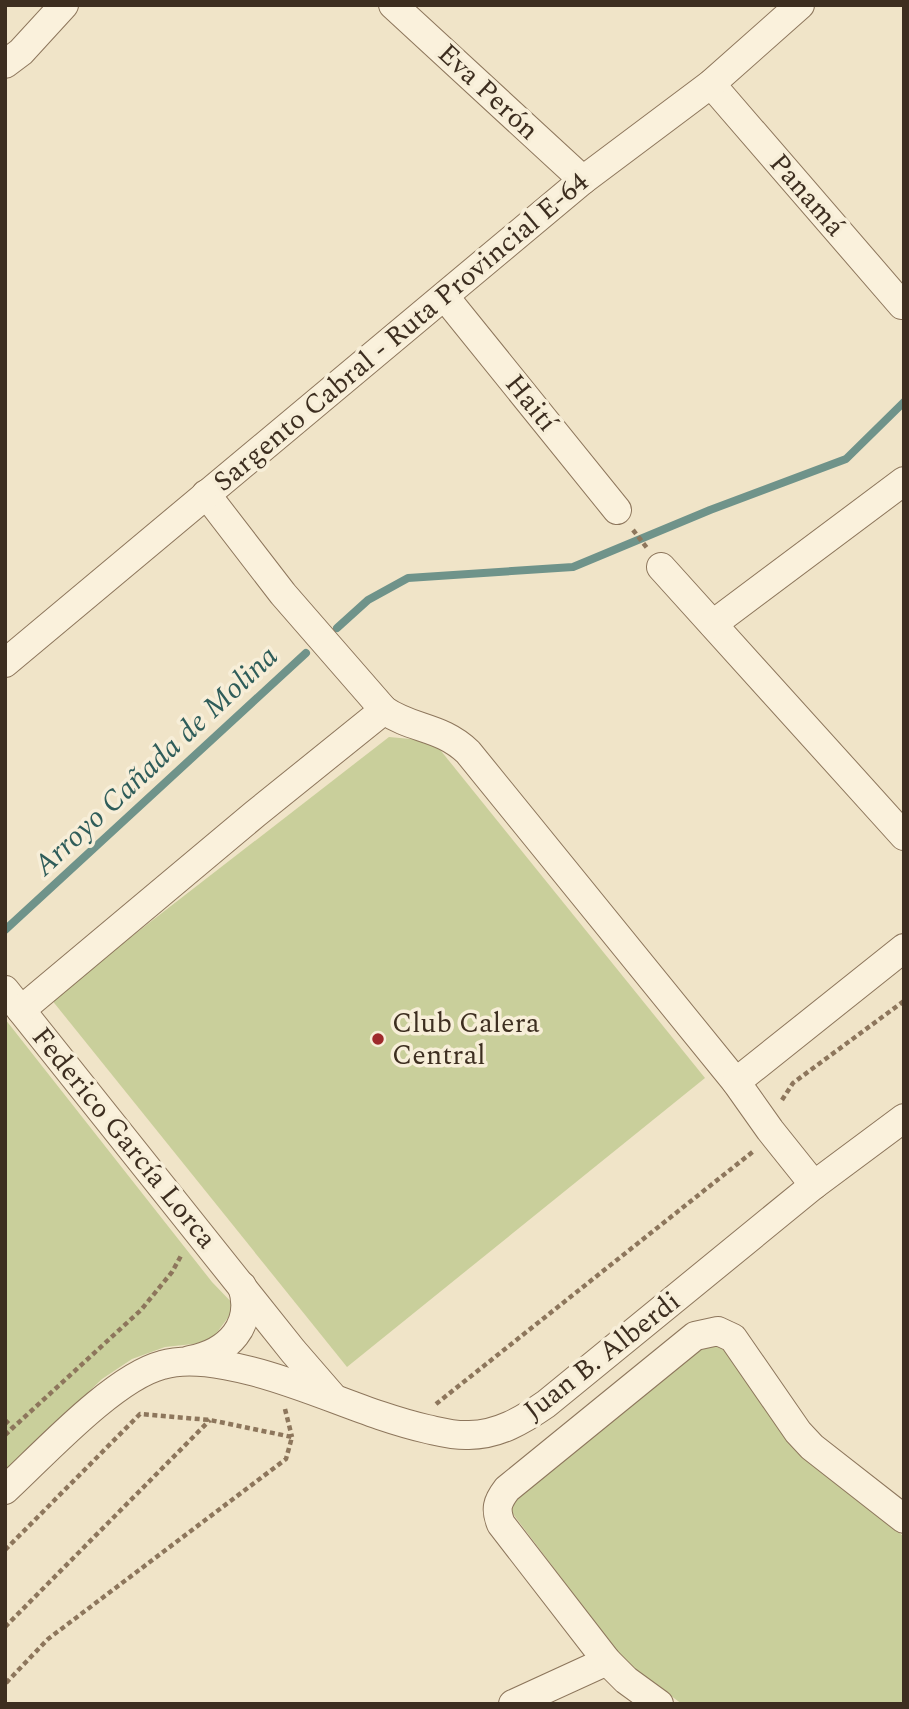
<svg xmlns="http://www.w3.org/2000/svg" width="909" height="1709" font-family="Spectral,serif">
	<style>
		.green { fill: #c9cf9b }
		.lines { fill: none; stroke-linecap: round; stroke-linejoin: round }
		.stream { stroke: #6f938a; stroke-width: 8 }
		.minor-casing { stroke: #8d765c; stroke-width: 30 }
		.path { stroke: #8d765c; stroke-width: 4.5; stroke-dasharray: 5 3.5; stroke-linecap: butt }
		.minor { stroke: #faf1dc; stroke-width: 28 }
		.poi-dot { fill: #9e2a2b; stroke: #f7eed8; stroke-width: 2.5 }
		.labels { text-anchor: middle; dominant-baseline: central; stroke-width: 7; stroke-linejoin: round; paint-order: stroke }
		.street-label { font-size: 28px; fill: #3d2e20; stroke: #f7eed8 }
		.poi-label { font-size: 28px; fill: #3d2e20; stroke: #f7eed8; text-anchor: start }
		.water-label { font-size: 30px; font-style: italic; fill: #2f5d5a; stroke: #f7eed8 }
	</style>
	<rect width="100%" height="100%" fill="#f0e4c8"/>
	<g class="green">
		<polygon points="389,737 433,741 705,1078 347,1367 51,999"/>
		<polygon points="5,1019 212,1282 236,1307 215,1335 202,1343 165,1347 132,1359 102,1379 5,1472"/>
		<polygon points="707,1344 724,1347 798,1444 904,1537 904,1704 682,1704 624,1661 510,1510 515,1497"/>
	</g>
	<g class="lines">
		<g class="stream">
			<polyline points="337,628 368,600 408,578 573,567 710,510 846,459 904,402"/>
			<polyline points="5,930 306,653"/>
		</g>
		<g class="minor-casing">
			<g id="minor">
				<polyline points="393,5 583,180"/>
				<polyline points="5,64 21,52 64,5"/>
				<polyline points="711,84 902,305"/>
				<polyline points="445,297 617,510"/>
				<path d="M206,494L283,594L384,710C413,730 441,726 468,752L736,1082L770,1130L814,1185"/>
				<polyline points="661,567 904,836"/>
				<polyline points="713,624 904,481"/>
				<polyline points="5,663 583,180 711,84 800,5"/>
				<polyline points="5,990 293,1351 332,1396"/>
				<polyline points="21,1010 255,814 384,710"/>
				<polyline points="736,1082 904,948"/>
				<path d="M190,1360C228,1353 255,1325 242,1286"/>
				<path d="M5,1490C43,1455 113,1378 162,1365C189,1357 223,1364 251,1371C311,1386 366,1415 427,1429C441,1432 455,1436 469,1435C498,1435 523,1420 546,1404L814,1185L904,1118"/>
				<polyline points="513,1704 607,1661"/>
				<path d="M659,1704L626,1680L607,1661L501,1524C495,1509 497,1502 507,1489L695,1336L718,1331L733,1338L798,1432L812,1447L904,1519"/>
			</g>
		</g>
		<g class="path">
			<polyline points="633,530 647,548"/>
			<polyline points="782,1100 793,1083 904,1001"/>
			<polyline points="436,1404 755,1150"/>
			<polyline points="285,1409 292,1437"/>
			<polyline points="5,1420 13,1428"/>
			<polyline points="5,1435 141,1310 172,1272 182,1254"/>
			<polyline points="5,1550 140,1414 210,1420 292,1437 286,1459 48,1639 5,1684"/>
			<polyline points="5,1627 210,1420"/>
		</g>
		<use href="#minor" class="minor"/>
	</g>
	<circle class="poi-dot" cx="378" cy="1039" r="7"/>
	<g class="labels">
		<g class="street-label">
			<text transform="translate(488 92) rotate(43)">Eva Perón</text>
			<text transform="translate(807 195) rotate(49)">Panamá</text>
			<text transform="translate(401 332) rotate(-40)">Sargento Cabral - Ruta Provincial E-64</text>
			<text transform="translate(531 403) rotate(51)">Haití</text>
			<text transform="translate(124 1138) rotate(51)">Federico García Lorca</text>
			<text transform="translate(602 1356) rotate(-38)">Juan B. Alberdi</text>
		</g>
		<g class="poi-label">
			<text x="392" y="1023">Club Calera<tspan x="392" dy="32">Central</tspan></text>
		</g>
		<g class="water-label">
			<text transform="translate(156 761) rotate(-43)">Arroyo Cañada de Molina</text>
		</g>
	</g>
	<rect width="909" height="1709" fill="none" stroke="#3d2e20" stroke-width="14"/>
</svg>
